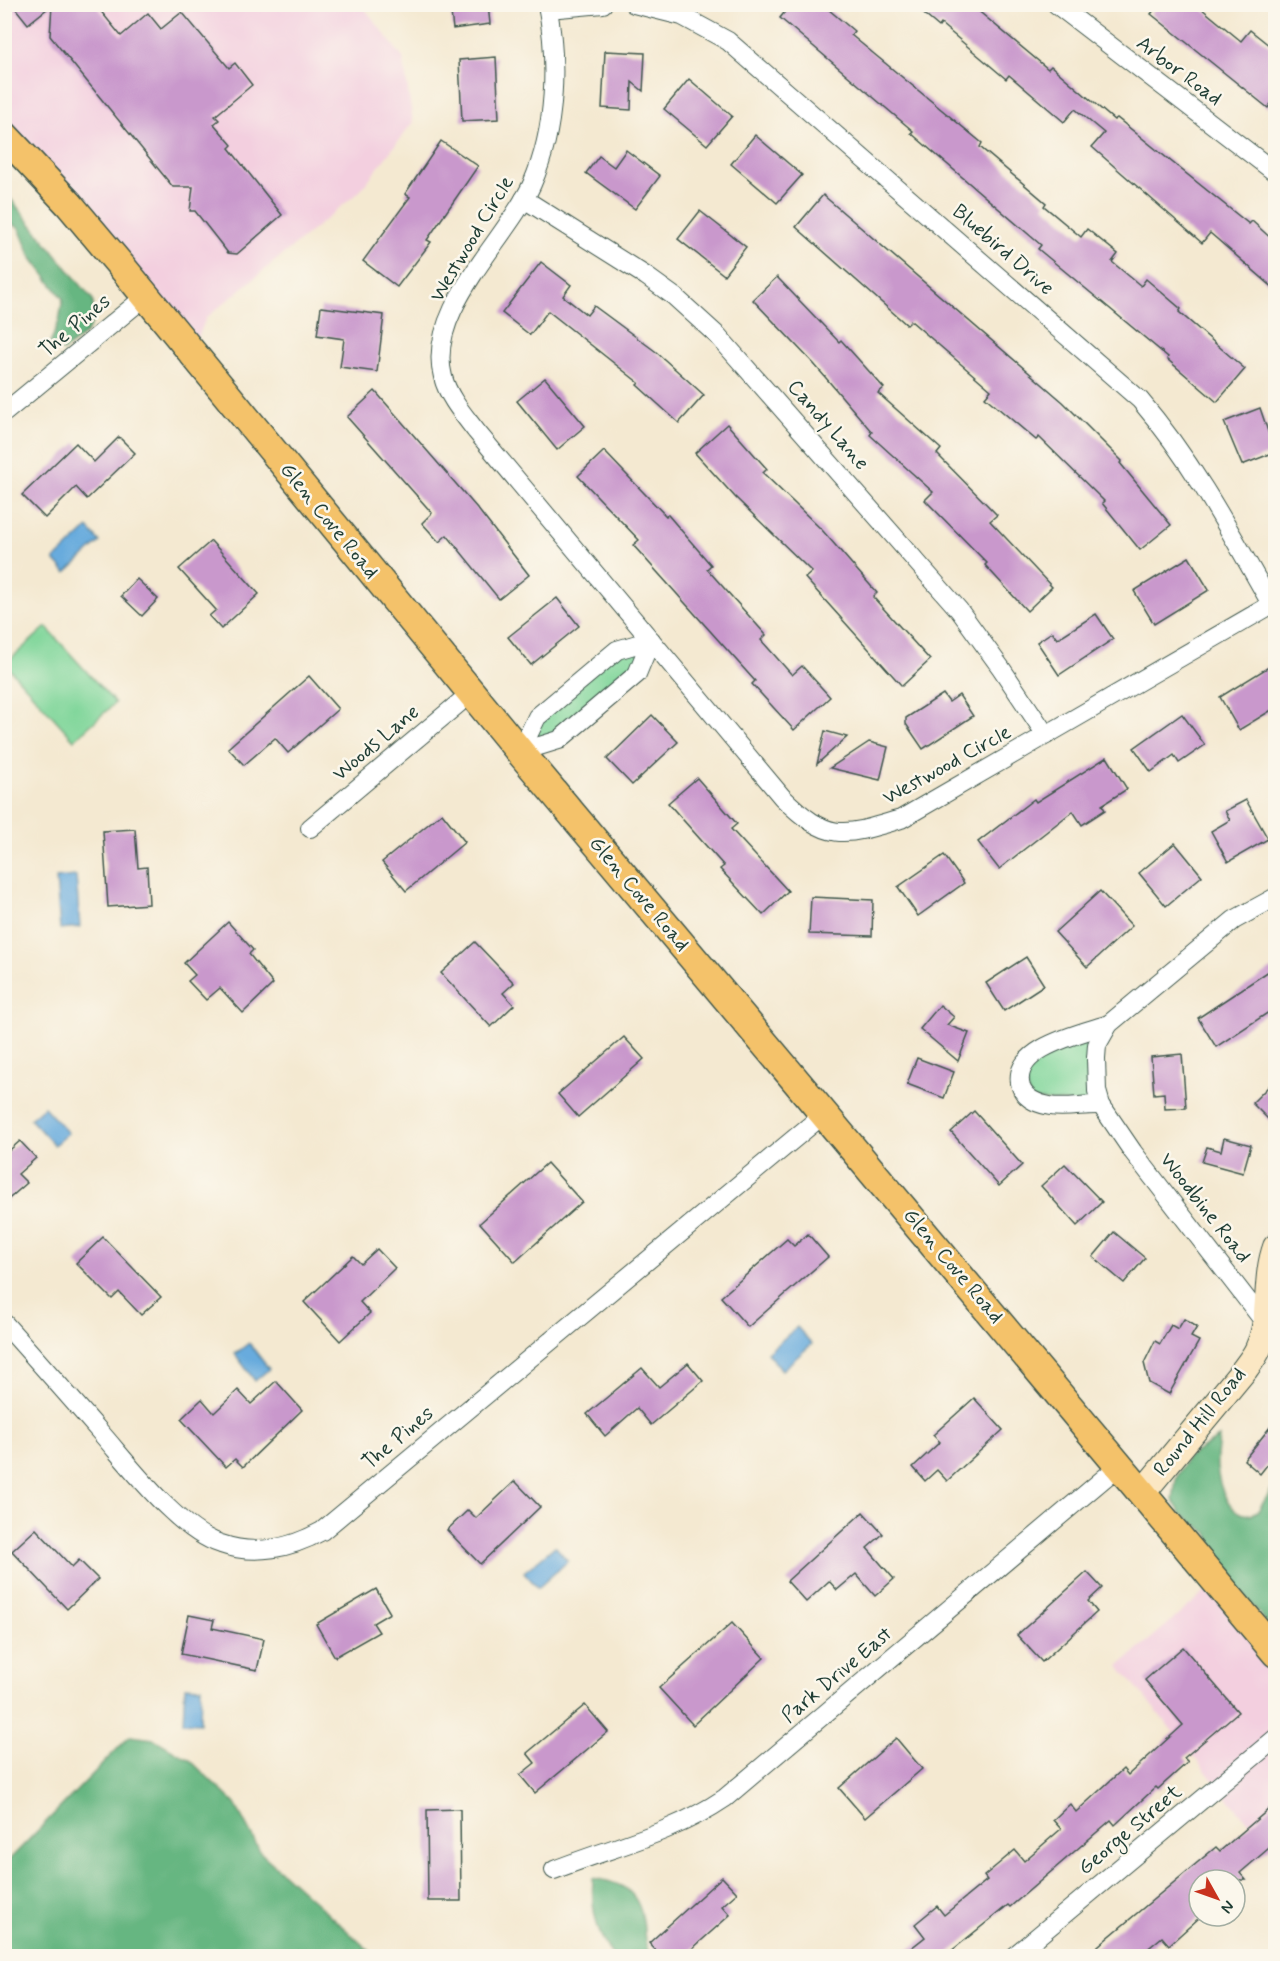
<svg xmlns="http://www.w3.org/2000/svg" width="1280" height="1961" font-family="Mynerve,sans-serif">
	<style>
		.built { fill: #f3cfdf }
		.green { fill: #7ed599; stroke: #4e8966; stroke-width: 1.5 }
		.forest { fill: #66b681; stroke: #427a5a; stroke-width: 1.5 }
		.water { fill: #67abdd; stroke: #437488; stroke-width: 1.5 }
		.building { fill: #c998cc }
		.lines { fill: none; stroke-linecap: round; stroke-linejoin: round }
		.street-casing { stroke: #3f574c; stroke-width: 20 }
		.secondary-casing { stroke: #3f574c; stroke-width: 28 }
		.primary-casing { stroke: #3f574c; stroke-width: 31 }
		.street { stroke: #fff; stroke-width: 18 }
		.secondary { stroke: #fbe7c3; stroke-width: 26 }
		.primary { stroke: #f4c26a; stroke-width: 28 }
		.labels { text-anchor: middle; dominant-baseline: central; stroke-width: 5; stroke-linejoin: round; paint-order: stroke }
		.street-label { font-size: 21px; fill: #1f3d34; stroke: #fbf7ec }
	</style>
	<rect width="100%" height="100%" fill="#fbf7ec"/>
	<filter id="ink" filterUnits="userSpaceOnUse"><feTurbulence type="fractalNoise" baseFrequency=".0167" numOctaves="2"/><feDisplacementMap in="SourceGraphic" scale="12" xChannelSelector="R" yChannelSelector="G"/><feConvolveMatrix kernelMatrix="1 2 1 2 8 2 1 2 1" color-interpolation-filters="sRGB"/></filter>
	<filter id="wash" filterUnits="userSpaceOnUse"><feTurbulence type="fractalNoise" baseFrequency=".008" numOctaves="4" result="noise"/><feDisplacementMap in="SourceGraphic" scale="24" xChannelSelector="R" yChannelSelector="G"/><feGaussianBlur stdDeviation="1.35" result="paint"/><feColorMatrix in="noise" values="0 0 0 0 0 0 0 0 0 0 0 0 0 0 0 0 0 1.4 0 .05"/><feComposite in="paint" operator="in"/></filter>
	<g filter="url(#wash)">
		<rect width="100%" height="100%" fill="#f4e9d1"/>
		<g class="built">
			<polygon points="4,5 362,5 403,58 413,122 360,191 206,318 192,352 5,135"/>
			<polygon points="1217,1582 1275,1653 1275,1855 1119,1666"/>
		</g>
		<g class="green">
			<polygon points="46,627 115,703 74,740 5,664"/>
			<polygon points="651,640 637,674 559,740 520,752 537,717 617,650"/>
			<polygon points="1102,1036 1101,1105 1031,1100 1021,1069 1033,1054"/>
		</g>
		<g class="forest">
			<path d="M5,192L93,300C95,332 87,333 63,351L50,344L59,321L63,299L31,257L19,228L5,220Z"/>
			<path d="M1219,1438C1218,1448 1216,1458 1217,1467C1218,1487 1233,1526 1258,1511L1275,1484V1633L1221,1567L1208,1533L1181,1514L1173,1500L1176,1479L1187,1457Z"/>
			<polygon points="130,1736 154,1739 190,1760 235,1804 261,1853 375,1956 5,1956 5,1864"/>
			<path d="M593,1878C622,1883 637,1889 643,1920C645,1934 643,1944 651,1956H613C596,1934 591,1905 593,1878Z"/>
		</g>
		<g class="water">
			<polygon points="88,528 100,542 66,573 54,560"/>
			<polygon points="76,876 80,927 60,929 56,878"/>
			<polygon points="44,1107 68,1133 54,1145 30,1119"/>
			<polygon points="797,1327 812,1344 782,1370 767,1353"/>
			<polygon points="249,1343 269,1369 255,1381 235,1354"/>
			<polygon points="555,1546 568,1561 538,1588 524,1572"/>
			<polygon points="185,1686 201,1687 200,1723 183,1722"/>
		</g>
		<g id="blocks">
			<g class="building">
				<polygon points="12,4 95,4 121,36 148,13 161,29 182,12 229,68 235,63 252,85 215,116 219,120 214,124 232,145 229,148 282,215 237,254 228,253 195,211 190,211 193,187 173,187 50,36 52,5 28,24"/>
				<polygon points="450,4 488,4 490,24 453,29"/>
				<polygon points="791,4 822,4 854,31 851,35 982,143 980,147 1046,203 1044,206 1081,237 1087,229 1118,254 1112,262 1141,286 1146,279 1181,309 1179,312 1245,369 1217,402 1167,359 1168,357 1038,249 1041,245 911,133 913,131 780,18"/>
				<polygon points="912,4 970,4 1048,69 1051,66 1114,120 1117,118 1249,224 1252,221 1275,242 1275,289 1210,233 1202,243 1092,147 1104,133 1075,109 1064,122 1009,75 1006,79 941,24 939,27"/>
				<polygon points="1159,4 1196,4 1241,41 1250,30 1275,50 1275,98 1268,108 1151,14"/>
				<polygon points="605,51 645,53 643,91 632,82 631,110 602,108"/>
				<polygon points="496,57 499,119 462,121 459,60"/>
				<polygon points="689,79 732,116 707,145 664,109"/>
				<polygon points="755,135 802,175 777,203 731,164"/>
				<polygon points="441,141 478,166 427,240 431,242 397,287 363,261 410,197 405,194"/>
				<polygon points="626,150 660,176 635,209 586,173 599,156 614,167"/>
				<polygon points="823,195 1063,402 1122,461 1120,463 1171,525 1140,550 1102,503 1104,501 1039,437 1036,440 985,397 991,390 911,321 907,325 796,227"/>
				<polygon points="700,211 746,247 724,275 678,239"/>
				<polygon points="541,262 571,285 563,296 587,315 594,306 655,351 704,395 679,423 637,385 639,383 548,311 530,335 502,313"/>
				<polygon points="777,277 839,342 841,340 884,388 878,393 941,449 937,454 997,515 990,521 1052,587 1027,611 985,565 987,563 925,500 933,492 870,435 872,432 814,364 753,300"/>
				<polygon points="321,307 384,315 377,372 340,367 344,339 317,335"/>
				<polygon points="545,378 585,426 557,450 517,401"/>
				<polygon points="375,391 477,508 529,575 499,599 447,535 439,542 422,523 432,513 347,417"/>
				<polygon points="1260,408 1275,452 1242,465 1224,422"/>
				<polygon points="727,424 767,469 763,473 822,530 877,593 873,597 930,660 902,686 805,578 812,572 735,497 695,453"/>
				<polygon points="119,437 135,453 87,499 76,487 45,518 22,495 76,443 94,462"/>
				<polygon points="604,451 666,516 668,515 711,565 707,569 766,635 761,640 792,675 802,666 830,697 794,730 752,684 755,681 633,545 639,540 578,476"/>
				<polygon points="211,541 259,594 221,629 209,616 216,610 179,569"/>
				<polygon points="1189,557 1209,590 1154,624 1134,591"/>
				<polygon points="137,579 158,599 142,616 121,596"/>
				<polygon points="557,598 579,626 531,665 508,637"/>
				<polygon points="1096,614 1113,639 1059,675 1037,642 1052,632 1057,639"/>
				<polygon points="1275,663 1275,708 1239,730 1220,697"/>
				<polygon points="309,676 338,709 288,753 275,738 244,765 228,748"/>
				<polygon points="943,694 949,702 959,695 973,716 923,749 906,724 906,718"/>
				<polygon points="1182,714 1205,745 1179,763 1174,755 1151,772 1134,748"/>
				<polygon points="652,715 678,742 632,785 607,759"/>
				<polygon points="825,731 847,737 817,764"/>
				<polygon points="869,742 888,747 880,780 830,768"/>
				<polygon points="1107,757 1127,789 1102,805 1105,810 1082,825 1073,811 999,869 978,842 1034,799 1036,802"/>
				<polygon points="697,778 737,824 731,829 788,891 763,915 720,869 724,866 668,803"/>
				<polygon points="1246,800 1268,839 1228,862 1211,831 1230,820 1225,811"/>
				<polygon points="442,813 465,842 406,891 382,862"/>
				<polygon points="135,829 138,868 147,867 149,904 108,907 103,831"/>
				<polygon points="1175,843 1202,876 1166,906 1139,873"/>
				<polygon points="944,855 964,883 918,916 898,887"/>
				<polygon points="1100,891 1132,926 1087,967 1055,932"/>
				<polygon points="811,897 873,900 872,936 809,934"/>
				<polygon points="228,922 253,950 249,954 273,984 243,1013 220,988 206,1000 188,981 195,975 184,963"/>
				<polygon points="475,942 514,983 503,993 514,1005 491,1027 441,973"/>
				<polygon points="1026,957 1044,985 1004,1011 986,983"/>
				<polygon points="1275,967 1275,1008 1216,1047 1198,1018"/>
				<polygon points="940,1005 954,1017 947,1025 969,1033 958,1061 920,1029"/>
				<polygon points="624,1037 644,1059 578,1117 558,1094"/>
				<polygon points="1182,1054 1186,1108 1165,1109 1164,1093 1154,1094 1151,1057"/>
				<polygon points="917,1058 954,1072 944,1098 907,1084"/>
				<polygon points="1275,1080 1275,1126 1252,1103"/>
				<polygon points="974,1111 1022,1165 999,1186 951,1132"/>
				<polygon points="1224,1138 1251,1145 1243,1173 1202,1162 1207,1147 1221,1151"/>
				<polygon points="20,1141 36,1158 18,1174 27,1183 4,1203 4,1155"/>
				<polygon points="547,1163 582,1202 515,1262 480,1223"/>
				<polygon points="1065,1164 1102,1202 1077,1226 1041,1186"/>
				<polygon points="1114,1232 1145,1258 1124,1283 1093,1257"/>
				<polygon points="808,1234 828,1257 748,1327 721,1297 787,1239 794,1246"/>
				<polygon points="103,1237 161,1297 141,1315 119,1292 112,1299 76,1263"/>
				<polygon points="377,1249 395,1268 360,1302 370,1313 340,1341 304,1302 353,1256 361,1264"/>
				<polygon points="1184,1319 1197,1327 1191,1337 1199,1341 1169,1394 1149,1383 1144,1363 1155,1341 1160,1344 1171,1325 1178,1329"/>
				<polygon points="688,1363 703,1381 651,1425 637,1408 605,1436 587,1414 642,1368 659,1387"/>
				<polygon points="276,1381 302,1410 243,1467 235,1459 226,1467 181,1419 202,1399 214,1413 238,1390 251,1404"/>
				<polygon points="974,1398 1003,1430 947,1481 937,1470 925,1481 913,1467 940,1442 933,1435"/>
				<polygon points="1275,1421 1275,1455 1260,1474 1244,1460"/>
				<polygon points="515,1481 540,1507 480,1564 447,1530 468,1510 476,1518"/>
				<polygon points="863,1512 883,1534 867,1548 894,1579 875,1596 856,1574 837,1590 829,1581 806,1602 787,1581"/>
				<polygon points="36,1529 72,1567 79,1560 98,1579 67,1609 12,1551"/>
				<polygon points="1087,1572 1102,1588 1088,1601 1097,1612 1042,1662 1017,1635"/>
				<polygon points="376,1589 390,1613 373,1623 379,1632 335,1657 316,1624"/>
				<polygon points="189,1615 214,1620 212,1628 264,1639 257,1670 181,1654"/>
				<polygon points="732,1623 764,1658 693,1725 659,1688"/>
				<polygon points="1183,1647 1238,1712 1184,1758 1188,1762 1158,1789 1156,1787 1115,1825 1111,1820 1010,1907 1008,1905 945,1956 901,1956 925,1937 915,1924 937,1906 944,1915 987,1880 984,1876 1015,1850 1024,1861 1061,1829 1053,1820 1070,1804 1076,1812 1123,1769 1128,1775 1183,1725 1145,1680"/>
				<polygon points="585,1705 608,1732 535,1793 520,1775 535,1763 527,1753"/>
				<polygon points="896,1738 922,1769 865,1818 839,1788"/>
				<polygon points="1275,1804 1275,1843 1240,1873 1246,1880 1199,1880 1199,1918 1169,1945 1162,1937 1139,1956 1086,1956 1216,1847 1220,1851"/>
				<polygon points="460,1809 461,1901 428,1901 427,1810"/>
				<polygon points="722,1877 737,1893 722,1906 730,1915 684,1956 661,1956 649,1943"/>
			</g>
		</g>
	</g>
	<g filter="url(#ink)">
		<use href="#blocks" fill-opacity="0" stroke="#3f574c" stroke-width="1.5"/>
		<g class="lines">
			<g class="street-casing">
				<g id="street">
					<path d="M547,4C558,62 556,129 532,184C507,240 425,311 443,377C448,397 464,415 476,431L782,797C828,842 842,837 901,819L1276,602"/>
					<path d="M634,4L682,16L728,41L1140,400C1193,462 1231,533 1271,604"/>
					<polyline points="1056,4 1276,173"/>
					<polyline points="548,9 603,4"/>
					<polyline points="524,199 646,276 675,297 719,337 959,610 1001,668 1046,735"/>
					<polyline points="4,413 146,296"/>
					<polygon points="651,640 637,674 559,740 520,752 537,717 617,650"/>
					<polyline points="310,828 471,693"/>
					<path d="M1101,1105C1085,1104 1066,1109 1050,1106C1039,1104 1025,1099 1021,1087C1009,1048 1083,1033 1109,1024"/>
					<path d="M4,1323C37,1360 69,1396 101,1433C130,1466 179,1531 221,1544C255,1556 291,1548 322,1531L824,1114"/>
					<polyline points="1269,1328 1133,1152 1101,1105 1097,1091 1096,1058 1097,1045 1109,1024 1234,920 1276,897"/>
					<path d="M554,1870C612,1847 672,1834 725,1798L1120,1465"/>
					<polyline points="1014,1956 1276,1738"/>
				</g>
			</g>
			<g class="secondary-casing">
				<path id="secondary" d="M1143,1492L1245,1369C1250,1362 1255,1356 1258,1349C1273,1317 1264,1280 1276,1247"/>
			</g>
			<g class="primary-casing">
				<polyline id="primary" points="4,135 69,204 122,267 520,752 1276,1653"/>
			</g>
			<use href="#street" class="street"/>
			<use href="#secondary" class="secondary"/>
			<use href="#primary" class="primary"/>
		</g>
	</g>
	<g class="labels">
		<g class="street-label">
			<text transform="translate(1179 71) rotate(37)">Arbor Road</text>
			<text transform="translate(472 239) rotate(-59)">Westwood Circle</text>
			<text transform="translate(1003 250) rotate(41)">Bluebird Drive</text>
			<text transform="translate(75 326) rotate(-40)">The Pines</text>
			<text transform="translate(828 425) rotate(49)">Candy Lane</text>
			<text transform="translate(329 521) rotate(51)">Glen Cove Road</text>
			<text transform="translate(376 743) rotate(-40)">Woods Lane</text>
			<text transform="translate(947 765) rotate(-29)">Westwood Circle</text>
			<text transform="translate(639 894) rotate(50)">Glen Cove Road</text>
			<text transform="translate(1205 1208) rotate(52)">Woodbine Road</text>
			<text transform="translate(953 1266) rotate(50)">Glen Cove Road</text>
			<text transform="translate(1200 1422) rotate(-51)">Round Hill Road</text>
			<text transform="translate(398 1438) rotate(-40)">The Pines</text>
			<text transform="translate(837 1675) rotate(-40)">Park Drive East</text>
			<text transform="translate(1130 1830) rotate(-40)">George Street</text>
		</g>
	</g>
	<rect width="1280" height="1961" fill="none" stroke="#fbf7ec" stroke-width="24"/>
	<g transform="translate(1217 1898) rotate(130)"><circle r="28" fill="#fbf7ec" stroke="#a3ada2" stroke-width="1.5"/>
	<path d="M0-4.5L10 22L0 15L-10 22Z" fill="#c8321e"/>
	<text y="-9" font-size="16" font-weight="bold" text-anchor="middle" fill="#1f3d34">N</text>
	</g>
</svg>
